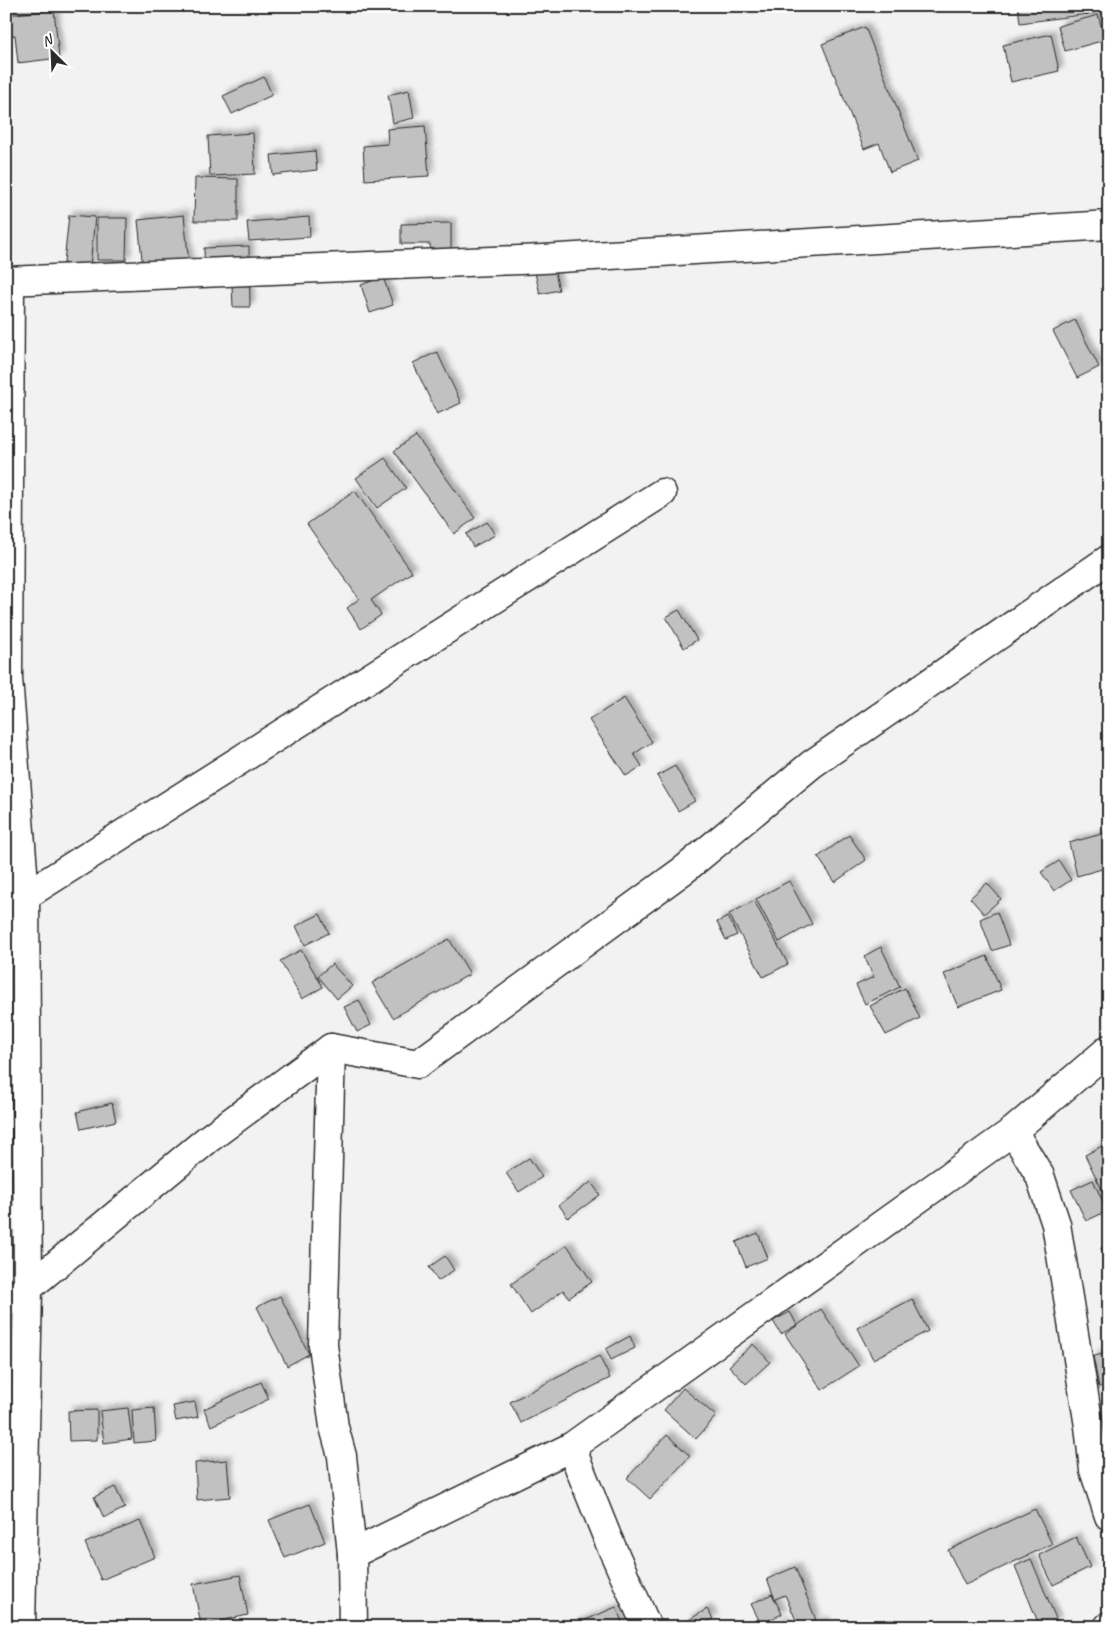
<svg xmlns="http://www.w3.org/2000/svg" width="1115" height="1633" font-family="Caveat,sans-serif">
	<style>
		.building { fill: #c1c1c1; stroke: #2b2b2b; filter: url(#shadow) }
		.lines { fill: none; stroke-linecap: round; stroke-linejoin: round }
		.minor-casing { stroke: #2b2b2b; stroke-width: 31 }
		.minor { stroke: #fff; stroke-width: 28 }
	</style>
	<defs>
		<filter id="shadow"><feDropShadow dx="4.5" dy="-4.5" stdDeviation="2.5" flood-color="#0004"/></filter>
	</defs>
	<rect width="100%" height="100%" fill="#f2f2f2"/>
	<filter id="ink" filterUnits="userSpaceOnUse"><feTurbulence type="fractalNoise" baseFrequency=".02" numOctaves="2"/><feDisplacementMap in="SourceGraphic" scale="10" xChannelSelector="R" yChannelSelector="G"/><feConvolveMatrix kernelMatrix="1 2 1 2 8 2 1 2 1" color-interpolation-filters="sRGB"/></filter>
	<g filter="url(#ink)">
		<g class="building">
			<polygon points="1018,6 1096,6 1097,13 1020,23"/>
			<polygon points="54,10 59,58 18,63 15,35 6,37 6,15"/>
			<polygon points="1098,15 1105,40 1065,51 1058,26"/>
			<polygon points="865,27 918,161 890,172 879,143 864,149 822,44"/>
			<polygon points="1051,34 1059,71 1011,82 1003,45"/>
			<polygon points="264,77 272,95 232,114 223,96"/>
			<polygon points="409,90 414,118 393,123 388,95"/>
			<polygon points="425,126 429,176 365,180 363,146 388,144 387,129"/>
			<polygon points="253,133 255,174 210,176 208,136"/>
			<polygon points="315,151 317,170 273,175 271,155"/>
			<polygon points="195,178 238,179 238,221 194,221"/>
			<polygon points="69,215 95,217 88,285 62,282"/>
			<polygon points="184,215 190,274 144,279 138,220"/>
			<polygon points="309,217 310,237 249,241 247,222"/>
			<polygon points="97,218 127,218 126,260 97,260"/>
			<polygon points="451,223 451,253 431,252 430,244 401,244 401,224"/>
			<polygon points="249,246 250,307 233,307 232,286 205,286 204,248"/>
			<polygon points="554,268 559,290 540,294 535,273"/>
			<polygon points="383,277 393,305 370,313 361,285"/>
			<polygon points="1075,320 1099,367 1077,378 1053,331"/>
			<polygon points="437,352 461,403 437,414 413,363"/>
			<polygon points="1109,383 1109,405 1101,386"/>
			<polygon points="416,436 475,518 454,534 394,451"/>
			<polygon points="385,458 406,488 377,508 356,478"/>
			<polygon points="355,491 412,572 371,600 381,615 361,629 347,608 359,599 307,524"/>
			<polygon points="487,522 495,535 473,547 466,534"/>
			<polygon points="679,610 697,640 684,648 666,617"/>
			<polygon points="624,698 652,742 634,754 642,766 626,776 589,720"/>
			<polygon points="675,766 695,801 678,811 657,776"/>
			<polygon points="1109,832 1109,867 1077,876 1069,843"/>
			<polygon points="849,835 866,860 835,882 818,857"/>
			<polygon points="1059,861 1071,880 1054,891 1041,872"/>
			<polygon points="789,881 812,924 779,942 756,899"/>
			<polygon points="987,883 1001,899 984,914 970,898"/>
			<polygon points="754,901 788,964 763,977 729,914"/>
			<polygon points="997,912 1009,945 992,951 980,919"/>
			<polygon points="320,914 329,933 305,945 296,926"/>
			<polygon points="728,917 737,935 726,940 717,922"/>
			<polygon points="449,939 470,974 393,1018 372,983"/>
			<polygon points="881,947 900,987 865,1004 856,985 874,977 864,956"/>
			<polygon points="301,950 323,987 302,999 280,961"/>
			<polygon points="987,956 1001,990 958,1007 944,974"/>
			<polygon points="332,964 352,986 337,999 318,976"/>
			<polygon points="905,988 920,1018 886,1035 870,1006"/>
			<polygon points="359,1000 371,1025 357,1032 344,1007"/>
			<polygon points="112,1103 116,1121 81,1129 77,1112"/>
			<polygon points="1104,1145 1109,1154 1109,1204 1085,1155"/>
			<polygon points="529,1158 542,1177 519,1192 506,1173"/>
			<polygon points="1093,1180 1107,1211 1086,1221 1071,1190"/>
			<polygon points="591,1182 600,1195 568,1218 559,1205"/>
			<polygon points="758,1233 768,1258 746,1267 736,1242"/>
			<polygon points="567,1245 592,1282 569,1298 563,1290 531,1314 511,1284"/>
			<polygon points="1109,1245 1109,1266 1101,1248"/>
			<polygon points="445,1256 454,1270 438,1281 429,1267"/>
			<polygon points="280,1296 309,1354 287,1366 257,1307"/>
			<polygon points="912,1299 928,1331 873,1359 857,1328"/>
			<polygon points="821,1309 859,1366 822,1390 785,1334"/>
			<polygon points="790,1312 797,1325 781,1334 773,1321"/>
			<polygon points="630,1336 635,1348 611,1360 606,1349"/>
			<polygon points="753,1344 770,1362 746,1384 729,1366"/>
			<polygon points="1109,1353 1109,1385 1099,1387 1093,1356"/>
			<polygon points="599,1356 610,1378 521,1423 510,1402"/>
			<polygon points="261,1382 269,1399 211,1426 204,1409"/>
			<polygon points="683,1388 716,1416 696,1439 664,1410"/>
			<polygon points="195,1402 198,1417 176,1421 173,1406"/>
			<polygon points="128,1408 132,1439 104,1443 100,1411"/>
			<polygon points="154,1408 156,1441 134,1443 132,1410"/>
			<polygon points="97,1410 97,1440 69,1441 68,1411"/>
			<polygon points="667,1435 690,1456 650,1499 627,1478"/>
			<polygon points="227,1460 230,1497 197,1500 195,1463"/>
			<polygon points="115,1487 125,1508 104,1518 94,1497"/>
			<polygon points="310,1504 325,1542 285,1558 269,1520"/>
			<polygon points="1035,1509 1052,1544 965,1585 948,1550"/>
			<polygon points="140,1521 155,1557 101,1580 85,1543"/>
			<polygon points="1076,1537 1090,1567 1053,1585 1039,1555"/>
			<polygon points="1031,1559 1057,1621 1043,1627 1040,1627 1015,1566"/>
			<polygon points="795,1567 816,1620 799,1627 785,1595 775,1599 767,1579"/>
			<polygon points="240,1575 248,1615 201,1625 193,1584"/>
			<polygon points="772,1594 782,1614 761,1624 751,1604"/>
			<polygon points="616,1607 624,1627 569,1627"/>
			<polygon points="707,1609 713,1619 700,1627 690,1627 687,1621"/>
			<polygon points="784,1620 787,1627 772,1627"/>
			<polygon points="824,1621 826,1627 810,1627"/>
		</g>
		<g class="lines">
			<g class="minor-casing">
				<g id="minor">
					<polyline points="6,281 543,259 1109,225"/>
					<polyline points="10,281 8,678 25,896 28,1288 21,1627"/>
					<polyline points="25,896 662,493"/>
					<polyline points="331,1048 323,1345 334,1427 342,1456 352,1554 353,1627"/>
					<polyline points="1013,1131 1040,1176 1056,1224 1089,1426 1094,1470 1109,1516"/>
					<polyline points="6,1302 28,1288 208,1139 331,1048 418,1064 685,869 812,764 1109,559"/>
					<polyline points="571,1447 608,1539 647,1627"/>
					<polyline points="352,1554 571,1447 1013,1131 1109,1049"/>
					<polyline points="1108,1627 1109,1626"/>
				</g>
			</g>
			<use href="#minor" class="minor"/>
		</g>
	</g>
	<rect width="1115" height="1633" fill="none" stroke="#fff" stroke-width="25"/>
	<rect x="12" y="12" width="1090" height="1608" fill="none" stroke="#2b2b2b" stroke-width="2" filter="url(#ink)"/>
	<g transform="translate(52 52) rotate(336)" stroke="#ffffff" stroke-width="4" paint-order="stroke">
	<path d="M0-4L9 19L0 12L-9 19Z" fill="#2b2b2b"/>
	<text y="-8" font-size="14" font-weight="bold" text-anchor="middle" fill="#2b2b2b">N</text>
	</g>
</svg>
